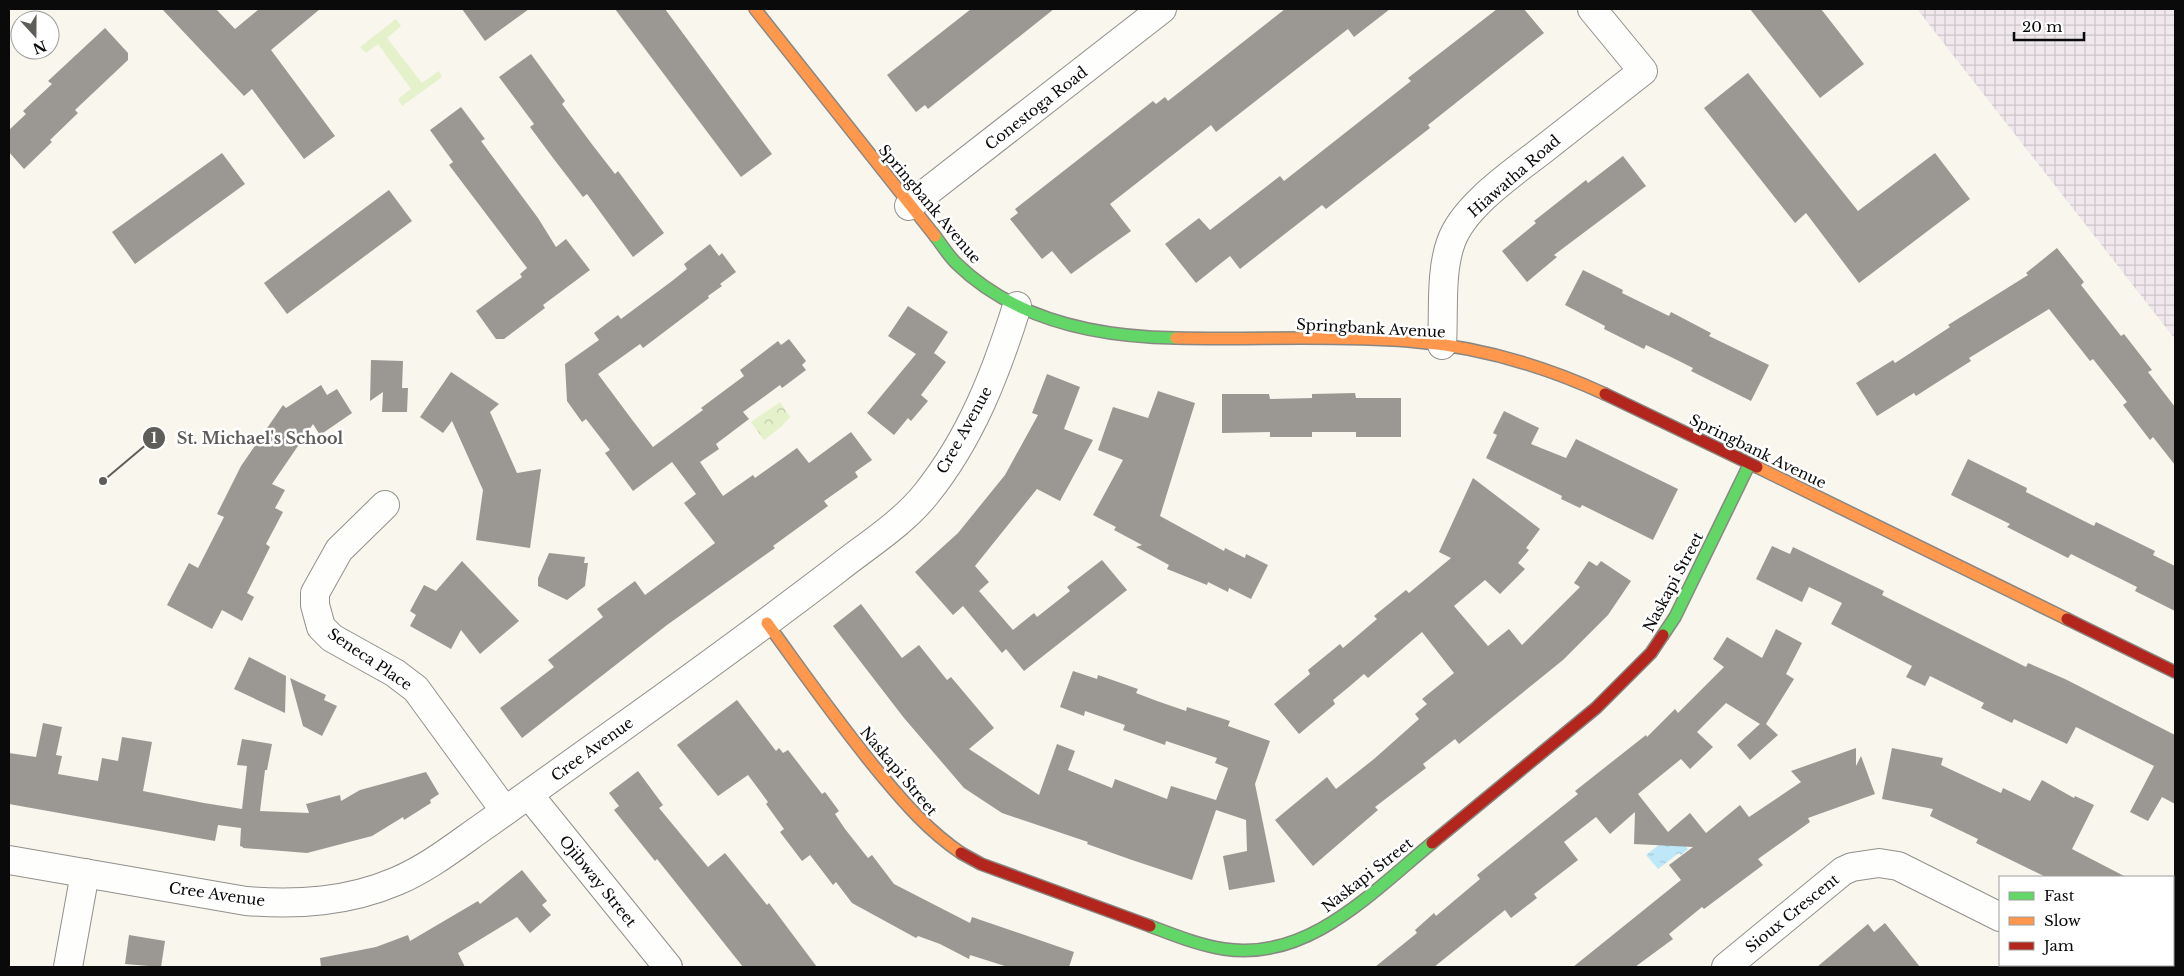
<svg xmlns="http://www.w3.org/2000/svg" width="2184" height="976" font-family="'Libre Baskerville',serif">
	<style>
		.industrial { fill: url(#industrial-grid) }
		.grass { fill: #e4f1ca }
		.park { fill: url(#park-crowns) }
		.water { fill: url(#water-ripples) }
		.building { fill: #9b9893 }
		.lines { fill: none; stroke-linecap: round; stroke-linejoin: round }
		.street-casing { stroke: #92908c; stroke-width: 30 }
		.fast-casing { stroke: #888783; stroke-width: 14 }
		.slow-casing { stroke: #888783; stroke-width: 14 }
		.jam-casing { stroke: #888783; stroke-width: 14 }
		.street { stroke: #fefefc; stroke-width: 28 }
		.fast { stroke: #63d668; stroke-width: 11 }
		.slow { stroke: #ff974d; stroke-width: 11 }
		.jam { stroke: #b3261e; stroke-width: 11 }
		.labels { text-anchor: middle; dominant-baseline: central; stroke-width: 5; stroke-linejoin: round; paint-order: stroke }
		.street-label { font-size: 15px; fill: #0a0a0a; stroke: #fff }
		.leader { fill: none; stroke: #5e5d59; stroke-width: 2 }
		.callout-dot { fill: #5e5d59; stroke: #fff; stroke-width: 2 }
		.mark-label { font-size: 15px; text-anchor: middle; font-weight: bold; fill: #fff }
		.callout-label { font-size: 16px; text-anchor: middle; font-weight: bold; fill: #5e5d59; stroke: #fff; stroke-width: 5; stroke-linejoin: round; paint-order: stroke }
	</style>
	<defs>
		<pattern id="industrial-grid" width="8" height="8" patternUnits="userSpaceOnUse" patternTransform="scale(1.25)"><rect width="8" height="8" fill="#f0e8ec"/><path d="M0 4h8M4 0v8" fill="none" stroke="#ccc6c9"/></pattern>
		<pattern id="park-crowns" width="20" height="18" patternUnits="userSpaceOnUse" patternTransform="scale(1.25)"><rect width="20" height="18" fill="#e4f1ca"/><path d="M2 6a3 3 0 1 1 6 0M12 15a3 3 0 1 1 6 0" fill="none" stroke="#c2cdac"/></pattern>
		<pattern id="water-ripples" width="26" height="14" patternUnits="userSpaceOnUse" patternTransform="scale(1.25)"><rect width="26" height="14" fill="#bee8f8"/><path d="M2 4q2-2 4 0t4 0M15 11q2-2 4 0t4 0" fill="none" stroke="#a2c6d3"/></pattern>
	</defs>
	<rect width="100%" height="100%" fill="#f9f6ed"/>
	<polygon class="industrial" points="1917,9 2175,9 2175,339"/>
	<polygon class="grass" points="396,19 401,26 387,38 422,83 439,71 442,77 402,106 398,99 411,89 378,44 366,53 360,47"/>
	<polygon class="park" points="780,402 790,417 781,427 764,440 751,422"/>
	<polygon class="water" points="1674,833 1688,849 1681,855 1679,853 1658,869 1646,855"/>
	<g class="building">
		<polygon points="162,9 216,9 235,29 259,9 320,9 271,50 335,136 304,159 252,89 244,96"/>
		<polygon points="462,9 529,9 485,41"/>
		<polygon points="615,9 665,9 772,154 741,177"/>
		<polygon points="971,9 1054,9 928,109 925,105 916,112 887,75"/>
		<polygon points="1285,9 1390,9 1354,37 1348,29 1216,132 1211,125 1110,204 1131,231 1100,253 1071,274 1052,251 1042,259 1010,219 1018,213 1015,209 1153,101 1156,104 1165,97 1168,101"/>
		<polygon points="1497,9 1524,9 1544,33 1428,125 1430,128 1326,209 1322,205 1240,269 1230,256 1196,283 1165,244 1199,218 1210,230 1280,176 1284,181 1411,81 1408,78"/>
		<polygon points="1750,9 1821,9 1864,64 1820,98"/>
		<polygon points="105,28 128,53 128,60 75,110 78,113 50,140 52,142 24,169 9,152 9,130 26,114 23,111 52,84 48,81"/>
		<polygon points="531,54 565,101 562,104 591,143 615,174 618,171 664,233 633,257 587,194 583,197 553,158 530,127 534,124 499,77"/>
		<polygon points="1748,73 1858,211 1935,153 1970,199 1859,283 1806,213 1795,223 1704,108"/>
		<polygon points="461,107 485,139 481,141 538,218 556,247 566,239 590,270 543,305 545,308 504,339 496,339 476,311 522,277 520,274 527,268 449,165 453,162 430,130"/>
		<polygon points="222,153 245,184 135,264 112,232"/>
		<polygon points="1623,156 1646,186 1554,255 1557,257 1527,282 1502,251 1536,223 1534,221 1586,180 1588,183"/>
		<polygon points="389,190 412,221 287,314 264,283"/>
		<polygon points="710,244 719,256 722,253 736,272 720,284 722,286 708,296 709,298 643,348 640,344 598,374 633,421 653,447 703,410 701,408 744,376 740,370 778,341 781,345 789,339 806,361 802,365 806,370 782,388 780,385 743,412 749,419 716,444 719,449 700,462 723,496 753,475 755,478 797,448 809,463 851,432 872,460 855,472 858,477 824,501 828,506 773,546 775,548 667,625 522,738 500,708 554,667 548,660 603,617 597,609 635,581 645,595 715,543 684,503 696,494 672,462 633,491 605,453 610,450 586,419 582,422 567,401 565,364 599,340 594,333 618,315 621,319 672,281 687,269 684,264"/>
		<polygon points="2057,248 2084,282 2081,285 2121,336 2124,334 2152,370 2148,372 2175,407 2175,465 2153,437 2150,440 2123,405 2127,402 2093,359 2090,361 2049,309 1969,358 1971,361 1933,385 1916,396 1914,393 1877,416 1856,383 1893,360 1895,363 1912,352 1950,327 1948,325 2028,275 2026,273"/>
		<polygon points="1583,270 1623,290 1622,293 1669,316 1671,312 1711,333 1709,336 1769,365 1751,401 1691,371 1693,368 1673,358 1646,345 1644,349 1604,329 1605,326 1565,305"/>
		<polygon points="908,306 948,332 934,353 946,362 921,395 928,401 911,421 908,418 894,435 867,413 916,354 888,336"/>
		<polygon points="371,360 403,361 402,388 408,388 407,412 382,412 383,392 370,401"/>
		<polygon points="451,372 499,404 490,412 517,473 541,469 530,548 476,540 483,490 452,421 443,433 420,417"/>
		<polygon points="1047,374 1080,387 1064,429 1093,440 1060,501 1037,489 975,566 989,582 979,591 1013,630 1034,613 1037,617 1070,591 1067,587 1102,560 1127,590 1024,671 1006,649 1002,653 963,606 953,615 915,572 958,533 1005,475 1038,415 1032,413"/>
		<polygon points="321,385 327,395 337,389 352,413 320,435 313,424 272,484 285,490 275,508 283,512 266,544 270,547 247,593 254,597 242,621 222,610 212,629 167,605 189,563 198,568 224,517 217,514 241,466 283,405 286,408"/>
		<polygon points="1158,391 1195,403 1160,516 1224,551 1225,548 1245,558 1246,554 1268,565 1251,599 1229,588 1228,592 1208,582 1207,585 1167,569 1169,565 1136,547 1142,545 1114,530 1116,527 1093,515 1123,460 1098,450 1113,407 1148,418"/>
		<polygon points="1355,393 1356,398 1401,398 1401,437 1356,437 1356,432 1312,432 1312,437 1270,437 1270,432 1222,433 1222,394 1269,394 1270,399 1312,398 1312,394"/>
		<polygon points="1504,411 1539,428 1531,444 1566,458 1576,439 1678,489 1653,540 1582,505 1580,508 1561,499 1562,496 1486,458 1497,435 1493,433"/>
		<polygon points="1968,459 2027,488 2026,492 2094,526 2096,522 2155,551 2153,555 2175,566 2175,611 2135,591 2137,587 2071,554 2068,558 2007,527 2010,524 1951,495"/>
		<polygon points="1473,478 1540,529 1526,548 1529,550 1518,563 1525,569 1500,594 1485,580 1454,606 1488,646 1509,629 1522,645 1580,587 1574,583 1589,561 1597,566 1601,561 1631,581 1608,615 1563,660 1459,744 1455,739 1423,764 1426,768 1375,807 1378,810 1313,866 1275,820 1327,777 1336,789 1374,759 1419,719 1415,714 1427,704 1422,699 1454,673 1422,632 1368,678 1364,674 1350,686 1333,700 1335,704 1299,734 1274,704 1310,674 1308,670 1340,644 1343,648 1377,619 1374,616 1406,590 1409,593 1451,558 1439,552"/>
		<polygon points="1772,546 1790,554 1793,547 1884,591 1882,595 2026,667 2028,663 2065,679 2175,735 2175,804 2162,797 2148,821 2130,812 2154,766 2076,727 2067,744 2014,719 2012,723 1981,708 1984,703 1930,676 1925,686 1906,677 1912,666 1831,624 1842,603 1809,587 1802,602 1756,579"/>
		<polygon points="549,553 585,557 584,563 588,563 585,586 567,600 538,586 538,578"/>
		<polygon points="462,561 519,621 480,654 461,630 451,649 410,626 416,615 410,611 424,585 436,591"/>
		<polygon points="861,604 902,658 919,645 947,680 951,677 994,728 969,749 1039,795 1057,744 1075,751 1068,770 1112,788 1115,779 1167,799 1171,786 1216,800 1228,768 1215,763 1217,758 1166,741 1165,745 1123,730 1125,725 1085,711 1084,716 1060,707 1073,671 1097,679 1098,675 1138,689 1136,693 1157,701 1186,711 1187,707 1230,721 1228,726 1270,741 1255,784 1275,882 1229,890 1223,856 1247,851 1246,820 1216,810 1192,880 1132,860 1087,844 1088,842 1002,813 964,788 904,718 833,626"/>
		<polygon points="1776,629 1802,643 1786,674 1794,679 1766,724 1778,735 1750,760 1737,745 1760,724 1726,703 1697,732 1713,747 1690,769 1681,759 1638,794 1668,832 1690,813 1706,833 1740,805 1749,817 1801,782 1791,771 1856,748 1856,766 1861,756 1875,794 1808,818 1810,822 1758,859 1763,865 1704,909 1702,907 1669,934 1673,939 1635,967 1573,967 1681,880 1669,865 1693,847 1634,844 1635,812 1610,834 1596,817 1564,842 1578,860 1534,894 1537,898 1511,918 1505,910 1434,967 1375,967 1417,933 1415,930 1434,913 1436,916 1480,879 1477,875 1578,794 1575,791 1646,735 1647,737 1675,709 1678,713 1724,667 1713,659 1727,637 1762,658"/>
		<polygon points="249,657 286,676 285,713 234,689"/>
		<polygon points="290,678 326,695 324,700 337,706 322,736 303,726"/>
		<polygon points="737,700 776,751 779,748 783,753 788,750 822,794 825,792 839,811 835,814 845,829 868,858 872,855 894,884 970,923 972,917 1074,952 1069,967 1008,967 970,955 969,959 940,944 918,936 916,938 852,903 836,882 833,885 810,855 802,861 780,832 784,829 766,804 768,802 748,775 718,796 677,745"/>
		<polygon points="43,723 62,727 56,755 62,756 58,774 98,781 102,758 118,761 122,737 152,742 143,791 204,803 242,809 247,766 237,765 242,739 272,744 267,770 265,770 260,811 309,813 306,804 340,795 341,801 360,790 426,772 439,794 430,800 431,803 404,820 403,817 372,836 307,853 243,848 243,847 240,846 241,828 218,825 215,841 9,804 9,753 36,757"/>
		<polygon points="1892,748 1943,758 1941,765 2001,793 2003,788 2030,801 2042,780 2074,798 2075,796 2094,805 2072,849 2126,877 2046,877 1976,843 1978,839 1930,816 1933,809 1882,799"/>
		<polygon points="638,771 663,805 659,808 708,867 725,853 767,905 769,903 817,967 743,967 657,859 655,861 614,810 619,806 609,793"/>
		<polygon points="522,870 547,901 542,905 551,915 530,933 517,917 458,953 465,967 321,967 320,958 376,947 408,935 410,941 478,901 480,904"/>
		<polygon points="1885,923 1920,967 1817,967 1868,924 1874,932"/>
		<polygon points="129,935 165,941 161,967 125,964"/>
	</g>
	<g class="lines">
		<g class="street-casing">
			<g id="street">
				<polyline points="909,206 1162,9"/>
				<path d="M1442,345C1444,313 1440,272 1451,242C1464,204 1519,169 1550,144C1581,120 1612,95 1643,71L1592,9"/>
				<polyline points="385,505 339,550 315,593 315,605 321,627 332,638 395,673 416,689 505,811"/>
				<polyline points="529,795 668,967"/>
				<path d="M9,860L246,901C298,905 348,902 397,881C430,867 458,844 487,824C531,793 574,762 617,731C691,678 764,625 836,570C866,546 902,524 926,494C971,438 996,373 1017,306"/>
				<polyline points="2082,965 2084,967"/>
				<polyline points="68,967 85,873"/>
				<polyline points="1726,967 1843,871 1852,867 1879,863 1898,866 2000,917"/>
			</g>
		</g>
		<g class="fast-casing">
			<g id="fast">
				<path d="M935,236C942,245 948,255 956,263C1014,320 1098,337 1176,338"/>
				<polyline points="1663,635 1675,617 1749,465"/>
				<path d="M1150,926C1174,935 1198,945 1224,949C1308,962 1372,892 1432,843"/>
			</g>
		</g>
		<g class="slow-casing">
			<g id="slow">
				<polyline points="755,9 935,236"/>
				<path d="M1176,338C1253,340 1331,335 1408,341C1476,346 1542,365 1605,394"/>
				<polyline points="1757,467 2067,619"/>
				<path d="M767,623C805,675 841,727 882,776C906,805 930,832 961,853"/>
			</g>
		</g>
		<g class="jam-casing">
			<g id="jam">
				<polyline points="1605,394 1757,467"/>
				<polyline points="2067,619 2175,672"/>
				<polyline points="1432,843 1596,708 1651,653 1663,635"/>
				<polyline points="961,853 981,864 1150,926"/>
			</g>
		</g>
		<use href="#street" class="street"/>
		<use href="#fast" class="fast"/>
		<use href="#slow" class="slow"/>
		<use href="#jam" class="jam"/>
	</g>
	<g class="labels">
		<g class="street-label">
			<text transform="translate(1036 108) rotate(-38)">Conestoga Road</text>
			<text transform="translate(1514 176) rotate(-41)">Hiawatha Road</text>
			<text transform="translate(930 204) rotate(50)">Springbank Avenue</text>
			<text transform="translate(1371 328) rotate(3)">Springbank Avenue</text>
			<text transform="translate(964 430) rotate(-61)">Cree Avenue</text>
			<text transform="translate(1758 451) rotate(26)">Springbank Avenue</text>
			<text transform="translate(1673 582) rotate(-62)">Naskapi Street</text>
			<text transform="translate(370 659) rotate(34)">Seneca Place</text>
			<text transform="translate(592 749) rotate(-36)">Cree Avenue</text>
			<text transform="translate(899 771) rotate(50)">Naskapi Street</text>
			<text transform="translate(1367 875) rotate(-38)">Naskapi Street</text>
			<text transform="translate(598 881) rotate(51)">Ojibway Street</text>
			<text transform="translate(217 894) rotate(8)">Cree Avenue</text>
			<text transform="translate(1792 913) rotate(-39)">Sioux Crescent</text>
		</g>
	</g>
	<path class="leader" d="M103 481L154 438"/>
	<g class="callout-dot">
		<circle cx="103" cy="481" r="5"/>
		<circle cx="154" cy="438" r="12"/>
	</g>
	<g class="mark-label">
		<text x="154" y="443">1</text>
	</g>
	<g class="callout-label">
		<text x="260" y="444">St. Michael's School</text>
	</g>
	<rect width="2184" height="976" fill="none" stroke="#0a0a0a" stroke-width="20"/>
	<rect x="1999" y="876" width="175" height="90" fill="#ffffff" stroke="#9d9d9d"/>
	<rect x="2009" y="892" width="25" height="8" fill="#63d668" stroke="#9d9d9d"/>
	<text x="2044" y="901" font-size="15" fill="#0a0a0a">Fast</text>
	<rect x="2009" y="917" width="25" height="8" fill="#ff974d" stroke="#9d9d9d"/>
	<text x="2044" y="926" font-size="15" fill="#0a0a0a">Slow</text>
	<rect x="2009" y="942" width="25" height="8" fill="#b3261e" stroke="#9d9d9d"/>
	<text x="2044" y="951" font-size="15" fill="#0a0a0a">Jam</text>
	<g transform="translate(35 35) rotate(159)"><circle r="24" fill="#ffffff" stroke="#9d9d9d"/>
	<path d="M0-4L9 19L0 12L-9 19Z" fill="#5e5d59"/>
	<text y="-8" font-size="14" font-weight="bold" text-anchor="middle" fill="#0a0a0a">N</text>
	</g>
	<path d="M2014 32v8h70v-8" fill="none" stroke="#0a0a0a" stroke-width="2.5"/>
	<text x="2022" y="32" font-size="15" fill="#0a0a0a" stroke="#ffffff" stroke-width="4" paint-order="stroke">20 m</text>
</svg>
